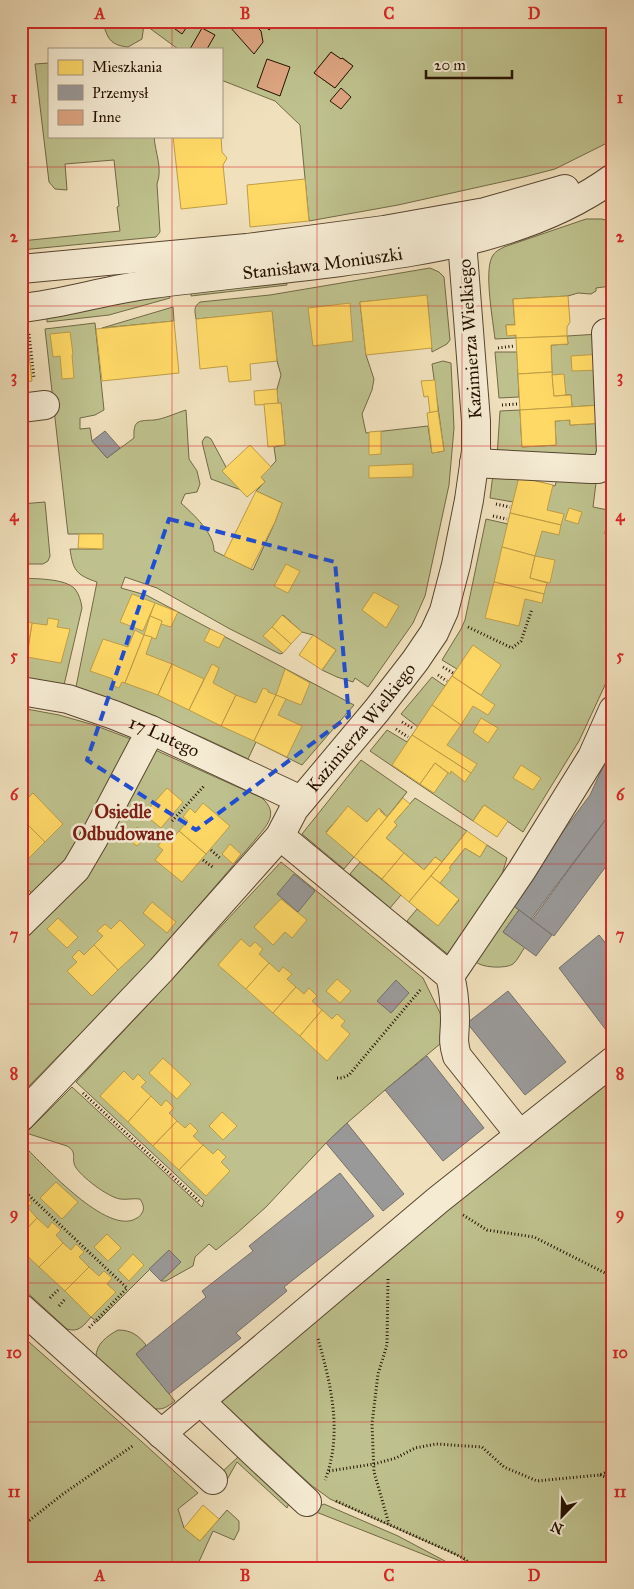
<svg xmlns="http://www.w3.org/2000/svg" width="634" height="1589" font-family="'IM FELL Great Primer',serif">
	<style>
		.green { fill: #bec18d; stroke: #726946; fill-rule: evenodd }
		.homes { fill: #ffd966; stroke: #be9d47 }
		.industry { fill: #999; stroke: #76706b }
		.building { fill: #dda581; stroke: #251100 }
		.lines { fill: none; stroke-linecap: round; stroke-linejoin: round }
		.minor-casing { stroke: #58452f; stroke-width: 30 }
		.path { stroke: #251100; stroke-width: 3; stroke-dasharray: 1 2.5; stroke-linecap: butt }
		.minor { stroke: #f5ebd3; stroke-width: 28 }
		.marked { fill: none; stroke: #1d4ed8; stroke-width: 4; stroke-dasharray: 10 6; stroke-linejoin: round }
		.grid { fill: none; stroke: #d62828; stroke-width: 1; stroke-opacity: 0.55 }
		.labels { text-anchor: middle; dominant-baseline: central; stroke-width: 5; stroke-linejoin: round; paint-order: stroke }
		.street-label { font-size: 18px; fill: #251100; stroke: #f5ebd3 }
		.neighbourhood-label { font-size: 19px; font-weight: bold; fill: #7a1f14; stroke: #f5ebd3 }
		.neatline { fill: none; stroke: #d62828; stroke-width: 2 }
		.grid-label { font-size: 16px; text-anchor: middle; font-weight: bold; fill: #d62828 }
	</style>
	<rect width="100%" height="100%" fill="#f0e0bc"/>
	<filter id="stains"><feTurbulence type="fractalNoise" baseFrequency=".004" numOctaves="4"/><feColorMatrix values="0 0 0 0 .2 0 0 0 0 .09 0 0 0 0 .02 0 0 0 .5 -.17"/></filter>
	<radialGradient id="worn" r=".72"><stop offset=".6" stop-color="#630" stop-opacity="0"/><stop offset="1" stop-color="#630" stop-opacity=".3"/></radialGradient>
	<g class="green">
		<path d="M102,21H613V140L555,169L524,177L398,205L309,221L300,125L275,101L221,80V49H178L144,24L142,39L128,47C109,45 108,38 102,21ZM331,52L341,59L343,58L353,66L335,88L314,73Z"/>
		<path d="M49,63V136H154C155,153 163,168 157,184L160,232L156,237L21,250V241L120,231L117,207L119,206L114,160L65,164L67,190L55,189L49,182L35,64Z"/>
		<path d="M586,219H602L613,222V297L611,286L596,288V291L591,294L578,293L568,296L513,299L515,325H506L507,335H516V338L495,339C493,321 484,272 492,257C495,251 499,250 504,247Z"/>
		<path d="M430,268L439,272L444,277L450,340L447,344L432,352L427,296L360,302L366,355L374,379L372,390L362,414L366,433L428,426L432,453L444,451L432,364L443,361L451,363L454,428L449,485L425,596L413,623L368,687L355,678L353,682L337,677L322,670L336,650L313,635L302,632L283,615L264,636L283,653L280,654L230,629L157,588L125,577L121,588L146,595L354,705L302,765L256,742L248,759C192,731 135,708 76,687L97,582C76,575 73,570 70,549H102L103,534H68L45,329L95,323L104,410L95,415L80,418V429L90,428L92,441L107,458L134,438C133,419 139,421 154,420C164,419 176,413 186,410L189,459L197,471L200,484L197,492L185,494L181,503C194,515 214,533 214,551L253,570L275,522L282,503L256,491L265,482L261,477L276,461L274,447L285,445L281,403L278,404L277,389L281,375L277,361L272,312L196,319C195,311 193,307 200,302L270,295Z"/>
		<polygon points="286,278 287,285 191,296 191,293"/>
		<polygon points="169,294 170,298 109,315 47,322 47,317"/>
		<polygon points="173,307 174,321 102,328"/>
		<polygon points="599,334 602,405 572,407 571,395 566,395 552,375 551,345 568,344 567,336"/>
		<polygon points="495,352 517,352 519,397 499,398"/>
		<polygon points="520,410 522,447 556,445 555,421 570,420 570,425 604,423 599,458 497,457 500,411"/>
		<polygon points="205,437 208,437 211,439 226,467 222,471 241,490 211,479 202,442"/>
		<polygon points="493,474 519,477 555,486 558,476 596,483 593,507 608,510 605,534 613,535 613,668 579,741 523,832 484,805 473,821 370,751 387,730 407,742 418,727 401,714 432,677 445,686 457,669 442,660 461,629 465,620 486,519 508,524 513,502 490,498"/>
		<polygon points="45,502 50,556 48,561 43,564 21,564 21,504"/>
		<path d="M21,578C35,579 65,578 75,589C79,594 81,601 82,608L64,685L21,678Z"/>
		<polygon points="21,708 59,715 94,725 136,741 67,868 38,899 21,882"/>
		<path d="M153,749L262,798C280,814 266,826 255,840L145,968L21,1094V934Z"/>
		<polygon points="361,760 407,792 387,817 379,808 367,822 348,807 326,832 354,857 344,869 302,834"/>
		<polygon points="415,798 467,831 442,862 435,857 424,870 386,838 397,825 394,822"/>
		<polygon points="487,845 507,858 496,894 450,956 407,921 417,909 438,925 459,900 440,883 450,869 449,868 465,848 480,857"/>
		<path d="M281,862L423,978L441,1015L446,1039L385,1090L347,1123L326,1143L266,1207L237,1233L216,1250L209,1244L195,1257L193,1266L166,1281H161L181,1262L169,1250L97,1322L91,1317C84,1325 79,1333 67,1329L21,1287V1143C42,1163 102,1231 133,1220C137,1218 140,1217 142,1213C145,1208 143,1204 140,1199C133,1198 127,1200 120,1199C108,1197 81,1177 75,1166C71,1157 78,1153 67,1146L26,1133L72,1087L202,1207L204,1201L76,1082Z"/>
		<polygon points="360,862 401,895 390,908 350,874"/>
		<path d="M510,903L519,910L503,932L525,947C521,952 518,960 513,964C506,969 480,968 475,961Z"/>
		<polygon points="613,1061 613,1568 461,1568 465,1560 459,1556 330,1499 311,1485 211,1392"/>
		<path d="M118,1330C131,1330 138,1335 146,1345L136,1354L175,1401C167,1407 162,1411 152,1408L96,1357C96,1344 107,1336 118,1330Z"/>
		<polygon points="21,1335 141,1441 198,1493 178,1509 184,1528 200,1541 227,1510 239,1521 239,1530 234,1540 213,1531 196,1568 21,1568"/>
		<polygon points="239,1456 290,1501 287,1508 237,1462 224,1485 221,1473"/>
		<polygon points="324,1504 398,1536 458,1568 311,1510"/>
	</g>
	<g class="homes">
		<polygon points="173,136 221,136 222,152 227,158 223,165 227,204 181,209"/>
		<polygon points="305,179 309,221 250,227 247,185"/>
		<polygon points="427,295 432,348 366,355 360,302"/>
		<polygon points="568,296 570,322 567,327 567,336 516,338 516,335 507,336 506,325 515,325 513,299"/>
		<polygon points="350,303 353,341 313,346 308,308"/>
		<polygon points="272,311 277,361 250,364 251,380 229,382 227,366 200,369 196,319"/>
		<polygon points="174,321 179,373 102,381 96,329"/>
		<polygon points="70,332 73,354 72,355 74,378 62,379 60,356 53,357 50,334"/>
		<polygon points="27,336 32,381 21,383 21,337"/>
		<polygon points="567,336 568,344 551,345 552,372 518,374 516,338"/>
		<polygon points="601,354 602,370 572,371 571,356"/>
		<polygon points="552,372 554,396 571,395 572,407 520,410 518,374"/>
		<polygon points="564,374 566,395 554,396 552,375"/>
		<polygon points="435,380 438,411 430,413 428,396 424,397 421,381"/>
		<polygon points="277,389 278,404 255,405 254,391"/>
		<polygon points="281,403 285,445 268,447 264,404"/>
		<polygon points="602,405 604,423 570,425 570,420 555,421 556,445 522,447 520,410"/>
		<polygon points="438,411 444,451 432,453 427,413"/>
		<polygon points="381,431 381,454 369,455 369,432"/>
		<polygon points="250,445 271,467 261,477 265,482 247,497 222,471"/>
		<polygon points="413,464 413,477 369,478 369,466"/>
		<polygon points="519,477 553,485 547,510 564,514 561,525 510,513"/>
		<polygon points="256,491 282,503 275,522 251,569 224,556"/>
		<polygon points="569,508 582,512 578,524 565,520"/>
		<polygon points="608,510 613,510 613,535 605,534"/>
		<polygon points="510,513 561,525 559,535 542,531 535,556 502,547"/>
		<polygon points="79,534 103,534 103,549 78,548"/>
		<polygon points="502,547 535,556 530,578 547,583 544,594 494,582"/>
		<polygon points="535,556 555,560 550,583 530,578"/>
		<polygon points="286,564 300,571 288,593 274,586"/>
		<polygon points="494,582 544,594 542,603 525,599 519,626 485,618"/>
		<polygon points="374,592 399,606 386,628 362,610"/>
		<polygon points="132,594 155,603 143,631 120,622"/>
		<polygon points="155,603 178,612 171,627 161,624 162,621 150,616"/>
		<polygon points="282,615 302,632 291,644 272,627"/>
		<polygon points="150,616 162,621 156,639 144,635"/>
		<polygon points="48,618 59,620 57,627 70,629 61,663 27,657 32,623 47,625"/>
		<polygon points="21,621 32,623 25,666 21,666"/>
		<polygon points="272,627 291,644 283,653 263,636"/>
		<polygon points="210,629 225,636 219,648 204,641"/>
		<polygon points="135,630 144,635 125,683 122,682 119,688 111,685 113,679 90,671 103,639 128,647"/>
		<polygon points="144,635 152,637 146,654 172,664 158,695 125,683"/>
		<polygon points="313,635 336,650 322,670 299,655"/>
		<polygon points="473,645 501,665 481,695 452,676"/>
		<polygon points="172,664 204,679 189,710 158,695"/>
		<polygon points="212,664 219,668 213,683 236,695 221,726 189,710"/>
		<polygon points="285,669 310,683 301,705 276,695"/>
		<polygon points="452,676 495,705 488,715 473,706 461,725 432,705"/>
		<polygon points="263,688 268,690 268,692 276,695 254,741 221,726 236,695 256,703"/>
		<polygon points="276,695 286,699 278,715 302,726 287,757 254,741"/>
		<polygon points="432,705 461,725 447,745 477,764 471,773 412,735"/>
		<polygon points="481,718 498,728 488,743 473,732"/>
		<polygon points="412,735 471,773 465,782 451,771 450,774 435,763 420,784 392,765"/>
		<polygon points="435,763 448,773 434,793 420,784"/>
		<polygon points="521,765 541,778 533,790 513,778"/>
		<polygon points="167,788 183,802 161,828 144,814"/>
		<polygon points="33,793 63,824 45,842 21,818 21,805"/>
		<polygon points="403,798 410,804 394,822 397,825 386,838 404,853 382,879 354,857"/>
		<polygon points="203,803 230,826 206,854 179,831 188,821 183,817 190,808 195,813"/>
		<polygon points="484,805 508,821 497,837 473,821"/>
		<polygon points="348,806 367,822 379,808 381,811 380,811 387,817 354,857 326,833"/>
		<polygon points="21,818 45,842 21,866"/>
		<polygon points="137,827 147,835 137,846 127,838"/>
		<polygon points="179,831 206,854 182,882 155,860 163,850 158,846 165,837 170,842"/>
		<polygon points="467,831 487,845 480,857 465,848 449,868 451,869 440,883 431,876"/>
		<polygon points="230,844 241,854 233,864 222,854"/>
		<polygon points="404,853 424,870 435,857 442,862 409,902 382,879"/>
		<polygon points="431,876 459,899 438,926 409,902"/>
		<polygon points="21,882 33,895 23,904 21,902"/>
		<polygon points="281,899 307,920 292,938 285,932 273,945 254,927"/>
		<polygon points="152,902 176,922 167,933 143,913"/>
		<polygon points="58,918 78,937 67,948 47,929"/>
		<polygon points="120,920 145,945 118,970 94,945 103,936 97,931 105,924 111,929"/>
		<polygon points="241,939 250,947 255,942 263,949 259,954 269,963 246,989 218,965"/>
		<polygon points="94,945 118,970 92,996 67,971 77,962 72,957 79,950 84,955"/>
		<polygon points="269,963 279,972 283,967 292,974 287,979 296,987 273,1013 246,989"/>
		<polygon points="337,979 351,991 340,1003 326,991"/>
		<polygon points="296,987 304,994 309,988 317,996 312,1001 322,1010 300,1036 273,1013"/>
		<polygon points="322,1010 332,1019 337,1014 345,1021 341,1026 350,1034 327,1061 300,1036"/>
		<polygon points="163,1058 191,1084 177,1099 149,1073"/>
		<polygon points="124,1071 133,1080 138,1074 146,1082 141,1087 151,1096 128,1122 100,1096"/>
		<polygon points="151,1096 161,1106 166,1100 174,1108 169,1113 177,1121 153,1146 128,1122"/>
		<polygon points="222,1112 237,1126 223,1140 209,1126"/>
		<polygon points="177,1121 185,1128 190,1123 198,1131 193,1136 203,1145 179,1170 153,1146"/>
		<polygon points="203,1145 213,1154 218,1149 226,1157 221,1162 230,1171 206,1196 179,1170"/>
		<polygon points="56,1182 78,1202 62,1219 40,1198"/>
		<polygon points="24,1196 32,1203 28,1208 37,1218 21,1235 21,1199"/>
		<polygon points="37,1218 48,1228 52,1222 61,1230 56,1235 63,1243 39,1267 21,1250 21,1235"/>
		<polygon points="107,1234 121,1248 108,1261 94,1247"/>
		<polygon points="63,1243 71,1250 76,1244 84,1252 79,1257 89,1267 65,1291 39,1267"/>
		<polygon points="133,1254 144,1265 129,1281 118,1270"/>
		<polygon points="89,1267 99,1276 104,1271 112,1278 107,1284 116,1292 91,1317 65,1291"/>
		<polygon points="203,1505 219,1519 200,1541 184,1528"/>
	</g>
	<g class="industry">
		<polygon points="105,431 120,448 107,458 92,441"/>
		<polygon points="613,745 613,807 609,815 531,919 510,903 590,795"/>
		<polygon points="613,807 613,857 554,936 532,920 609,815"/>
		<polygon points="294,874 315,891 298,912 277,894"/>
		<polygon points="519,910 552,935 536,956 503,932"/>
		<polygon points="599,935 613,952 613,1024 606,1030 559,968"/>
		<polygon points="396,980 409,993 391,1013 377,1001"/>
		<polygon points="508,991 566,1062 525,1095 467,1023"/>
		<polygon points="427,1056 484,1128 443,1161 385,1090"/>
		<polygon points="347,1123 404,1194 383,1211 326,1143"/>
		<polygon points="340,1173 374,1216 284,1287 287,1291 236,1333 241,1338 169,1394 136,1354 206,1297 202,1291 253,1251 249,1246"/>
		<polygon points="169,1250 181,1262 161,1281 149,1269"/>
	</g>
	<g class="building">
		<polygon points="164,21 191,21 182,34"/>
		<polygon points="236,21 251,21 261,31 263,42 254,54 230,27"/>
		<polygon points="261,21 279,21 269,30"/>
		<polygon points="202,28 215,35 207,49 190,49"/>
		<polygon points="331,52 341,59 342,58 353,66 335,88 314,73"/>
		<polygon points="267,59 290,67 280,96 257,87"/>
		<polygon points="341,88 351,97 341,109 330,101"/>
	</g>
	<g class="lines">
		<g class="minor-casing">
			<g id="minor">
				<polyline points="21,269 247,248 384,230 485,212 565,189"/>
				<path id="s1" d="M21,308C65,304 108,289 152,284C214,276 277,270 340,262C433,250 534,235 613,178"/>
				<polyline points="21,408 45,405"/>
				<polyline points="474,463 590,469 598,469 607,465 611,453 606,333"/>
				<path id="s2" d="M21,691L68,699L114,715L151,730L301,800"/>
				<path d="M280,836L450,976C454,991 455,1005 455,1020C455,1035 452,1040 457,1056L520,1135"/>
				<polyline points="21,923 76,869 93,840 151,730"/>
				<polyline points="450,976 522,870 592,757 613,710"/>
				<path id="s3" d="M21,1117L161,970L280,836L294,809L377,710L415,661L434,633L444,611L456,565L469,500L476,451V421L462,241"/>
				<polyline points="21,1308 213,1480"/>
				<polyline points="200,1401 249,1448 307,1502"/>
				<polyline points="161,1434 438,1200 613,1061"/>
			</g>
		</g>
		<g class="path">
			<polyline points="29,334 34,378"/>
			<polyline points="498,348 514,346"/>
			<polyline points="502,405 517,404"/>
			<polyline points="496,504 510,507"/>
			<polyline points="493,516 507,519"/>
			<polyline points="468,627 512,648 521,641 532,609"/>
			<polyline points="443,667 453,673"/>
			<polyline points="438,675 447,681"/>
			<polyline points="402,722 414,729"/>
			<polyline points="396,729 408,737"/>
			<polyline points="172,821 204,786"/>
			<polyline points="211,850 221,859"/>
			<polyline points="203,860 214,868"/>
			<polyline points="337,1078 342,1078 349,1075 421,989"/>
			<polyline points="83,1093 199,1201"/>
			<polyline points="21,1188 127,1288 88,1329"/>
			<polyline points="463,1215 487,1230 534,1237 613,1277"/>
			<polyline points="388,1279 387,1345 378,1374 372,1424 374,1472 389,1524"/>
			<polyline points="50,1298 58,1290"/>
			<polyline points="59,1306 66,1298"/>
			<path d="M318,1339C331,1384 343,1434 325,1480"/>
			<polyline points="329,1471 374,1464 396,1458 415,1448 436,1444 482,1447 504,1467 537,1481 599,1475 613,1470"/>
			<polyline points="600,1475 613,1480"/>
			<polyline points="336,1501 451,1552 465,1559 474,1568"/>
			<polyline points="21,1527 63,1494 134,1445"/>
		</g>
		<use href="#minor" class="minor"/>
	</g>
	<path class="marked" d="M169,519L335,562L349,716L196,830L87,760Z"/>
	<path class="grid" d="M172,21V49M317,21V1568M462,21V1568M172,136V1568M21,167H613M21,306H613M21,446H613M21,585H613M21,725H613M21,864H613M21,1004H613M21,1143H613M21,1283H613M21,1422H613"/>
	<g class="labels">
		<g class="street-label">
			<text stroke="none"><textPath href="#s1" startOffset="305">Stanisława Moniuszki</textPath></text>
			<text transform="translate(470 339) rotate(-94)">Kazimierza Wielkiego</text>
			<text stroke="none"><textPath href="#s3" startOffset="518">Kazimierza Wielkiego</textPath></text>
			<text stroke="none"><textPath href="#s2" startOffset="151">17 Lutego</textPath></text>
		</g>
		<g class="neighbourhood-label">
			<text x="123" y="811">Osiedle<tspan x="123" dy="22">Odbudowane</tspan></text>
		</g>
	</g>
	<rect width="634" height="1589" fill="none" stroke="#f0e0bc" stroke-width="55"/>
	<rect x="48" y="48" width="175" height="90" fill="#f5ebd3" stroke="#a2947f"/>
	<rect x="58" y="60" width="25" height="15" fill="#ffd966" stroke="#a2947f"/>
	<text x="92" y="72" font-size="15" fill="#251100">Mieszkania</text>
	<rect x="58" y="85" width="25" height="15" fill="#999999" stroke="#a2947f"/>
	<text x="92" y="98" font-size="15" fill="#251100">Przemysł</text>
	<rect x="58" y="110" width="25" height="15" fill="#dda581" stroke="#a2947f"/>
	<text x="92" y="122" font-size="15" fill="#251100">Inne</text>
	<g transform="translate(562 1516) rotate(203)" stroke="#f5ebd3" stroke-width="4" paint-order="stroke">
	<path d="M0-4L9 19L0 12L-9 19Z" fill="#251100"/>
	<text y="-8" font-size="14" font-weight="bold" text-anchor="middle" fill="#251100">N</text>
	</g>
	<path d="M426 70v8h86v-8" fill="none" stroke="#251100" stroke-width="2.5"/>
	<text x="434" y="70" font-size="15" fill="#251100" stroke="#f5ebd3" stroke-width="4" paint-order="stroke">20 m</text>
	<rect x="28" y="28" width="578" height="1534" class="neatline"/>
	<g class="grid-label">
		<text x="100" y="19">A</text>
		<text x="245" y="19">B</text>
		<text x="389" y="19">C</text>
		<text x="534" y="19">D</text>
		<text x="14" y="103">1</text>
		<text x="620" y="103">1</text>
		<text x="14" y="242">2</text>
		<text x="620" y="242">2</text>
		<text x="14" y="382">3</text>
		<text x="620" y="382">3</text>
		<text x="14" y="521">4</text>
		<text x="620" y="521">4</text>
		<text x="14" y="661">5</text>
		<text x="620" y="661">5</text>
		<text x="14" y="800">6</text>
		<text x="620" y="800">6</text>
		<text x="14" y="940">7</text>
		<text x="620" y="940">7</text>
		<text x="14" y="1079">8</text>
		<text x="620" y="1079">8</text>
		<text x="14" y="1219">9</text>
		<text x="620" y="1219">9</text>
		<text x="14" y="1358">10</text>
		<text x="620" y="1358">10</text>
		<text x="14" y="1497">11</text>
		<text x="620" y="1497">11</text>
		<text x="100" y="1581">A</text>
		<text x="245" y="1581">B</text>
		<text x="389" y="1581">C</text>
		<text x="534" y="1581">D</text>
	</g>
	<rect width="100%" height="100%" filter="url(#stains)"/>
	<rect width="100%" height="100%" fill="url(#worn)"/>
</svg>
